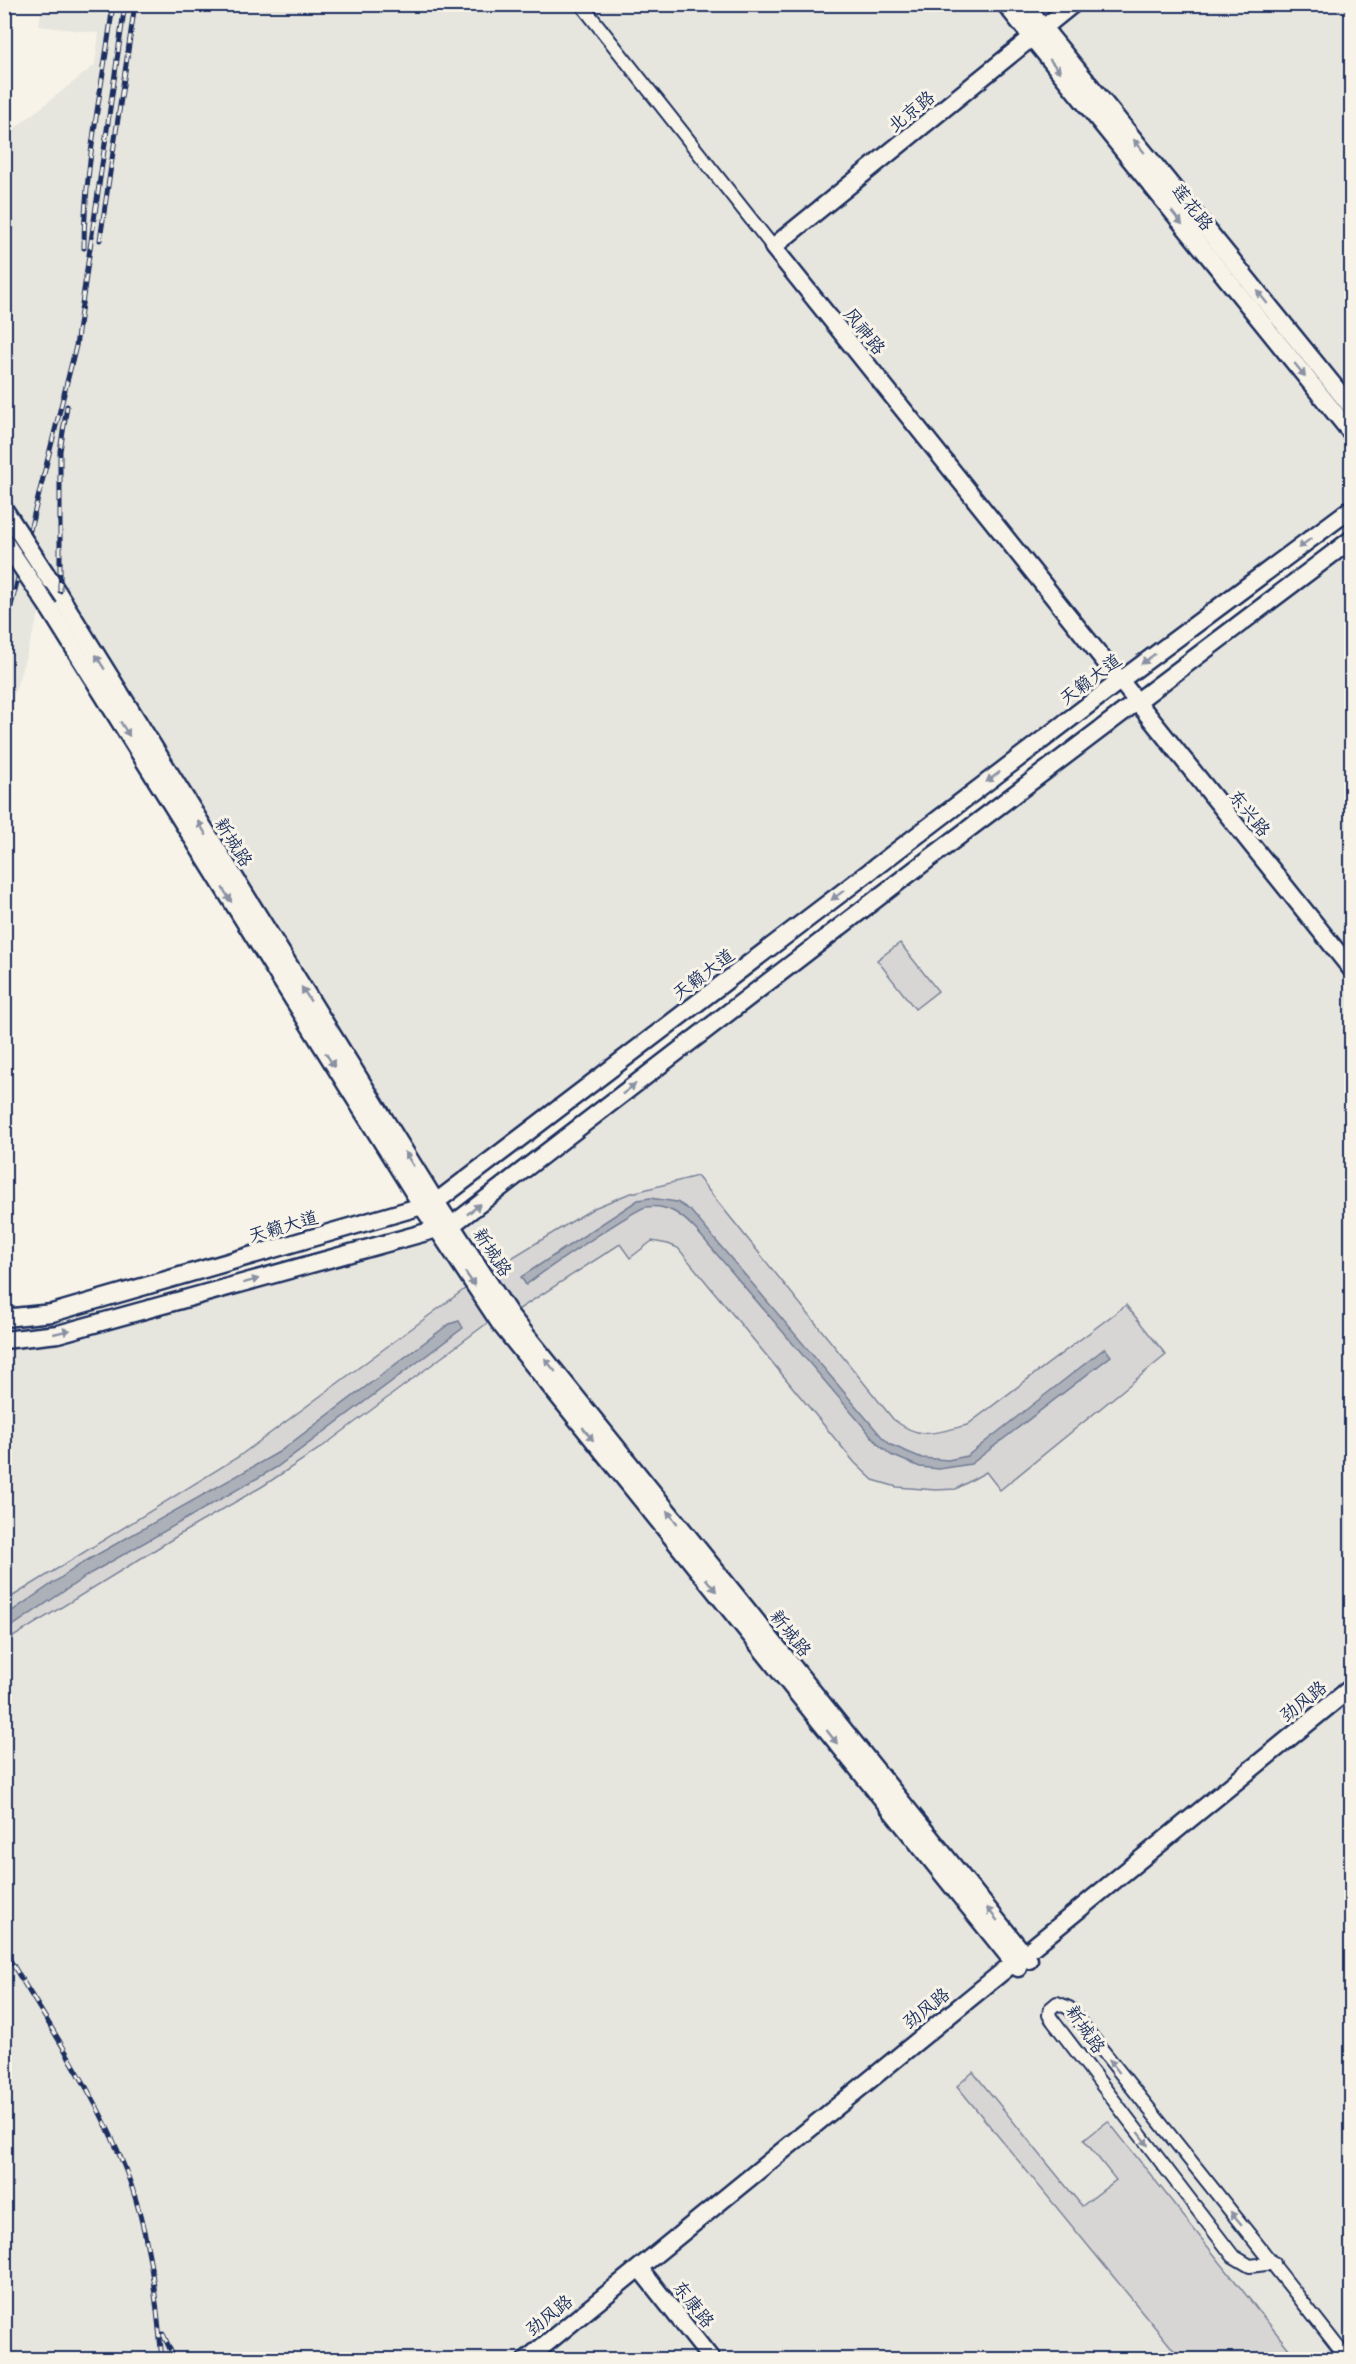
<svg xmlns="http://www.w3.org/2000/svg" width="1356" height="2364" font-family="'Patrick Hand','LXGW WenKai TC',sans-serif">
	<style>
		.built { fill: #e6e5de }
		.green { fill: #d7d6d4; stroke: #798299; stroke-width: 1.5 }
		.water { fill: #acb0b9; stroke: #727c95; stroke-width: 1.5 }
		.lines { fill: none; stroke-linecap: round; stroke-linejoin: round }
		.street-casing { stroke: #1b2f5e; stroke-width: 16 }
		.secondary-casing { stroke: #1b2f5e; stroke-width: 21 }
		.street { stroke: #f7f3e8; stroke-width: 12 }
		.secondary { stroke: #f7f3e8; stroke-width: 16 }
		.rail-casing { stroke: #1b2f5e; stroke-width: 5 }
		.rail { stroke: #f7f3e8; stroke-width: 3; stroke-dasharray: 9; stroke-linecap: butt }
		.secondary-bridge-casing { stroke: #1b2f5e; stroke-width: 21; stroke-linecap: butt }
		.secondary-bridge { stroke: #f7f3e8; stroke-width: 16 }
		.oneway { fill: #8991a3 }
		.labels { text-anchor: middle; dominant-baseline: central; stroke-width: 6; stroke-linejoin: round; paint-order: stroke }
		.street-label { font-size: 18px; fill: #1b2f5e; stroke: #f7f3e8 }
	</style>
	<rect width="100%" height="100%" fill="#f7f3e8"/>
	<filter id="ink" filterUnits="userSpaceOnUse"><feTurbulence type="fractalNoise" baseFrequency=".0167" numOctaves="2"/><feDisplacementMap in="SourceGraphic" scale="12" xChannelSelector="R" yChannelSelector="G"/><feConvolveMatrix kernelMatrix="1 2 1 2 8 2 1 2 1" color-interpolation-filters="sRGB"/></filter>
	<g filter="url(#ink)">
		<g class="built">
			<polygon points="42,5 1005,5 1351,434 1351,508 436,1202 49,581 5,724 5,136 95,65 99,33 39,26"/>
			<polygon points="1024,5 1351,5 1351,408"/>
			<polygon points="1351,539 1351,2359 5,2359 4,1340 453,1225"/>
		</g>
		<g class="green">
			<polygon points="900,943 938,991 915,1009 877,960"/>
			<path d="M697,1176L893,1419C920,1441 936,1433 967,1425L1126,1305L1166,1355L1000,1490L986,1472L956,1489L936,1490L897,1487L873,1480L855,1463L678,1248L668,1244L652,1241L630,1258L620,1244L510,1315L506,1309L322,1447L263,1486L187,1530L5,1642V1601L238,1457L485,1274L594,1208L628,1194Z"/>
			<polygon points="973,2072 1082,2206 1116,2180 1084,2140 1108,2121 1297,2359 1181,2359 957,2086"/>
		</g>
		<g class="water">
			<path d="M650,1198L677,1202L690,1210L882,1437L891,1445L922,1458L948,1460L967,1456L1105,1348L1111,1356L971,1464L939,1469L920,1467L891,1455L879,1445L697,1231C683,1216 669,1204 646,1207C635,1209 539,1274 526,1285L521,1277L638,1200Z"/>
			<polygon points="459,1321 463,1328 277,1467 91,1573 5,1631 5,1616 84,1562 279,1452 449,1324"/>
		</g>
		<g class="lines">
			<g class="street-casing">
				<g id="street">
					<polyline points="581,4 773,247"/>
					<path d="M1274,2263L1250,2266L1233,2256L1053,2021L1049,2015L1050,2009L1057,2003L1069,2008C1161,2125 1256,2241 1348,2360"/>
				</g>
			</g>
			<g class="secondary-casing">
				<g id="secondary">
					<polyline points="1005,4 1352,434"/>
					<polyline points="1024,4 1352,408"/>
					<polyline points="1073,4 773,247 1352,970"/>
					<polyline points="50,580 436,1202 510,1315 1029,1960"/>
					<polyline points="49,608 422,1206 501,1325 1018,1968"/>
					<polyline points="4,1318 52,1313 436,1202 1121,680 1352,508"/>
					<polyline points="4,1340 58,1334 452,1225 901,880 1352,539"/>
					<polyline points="644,2274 712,2360"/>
					<polyline points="526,2360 1352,1687"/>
				</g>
			</g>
			<use href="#street" class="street"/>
			<use href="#secondary" class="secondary"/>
			<g class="rail-casing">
				<g id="rail">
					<polyline points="100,240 135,4"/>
					<path d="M84,248C84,167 103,85 113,4"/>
					<polyline points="60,591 60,451 67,406"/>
					<polyline points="4,634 76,346 125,4"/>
					<path d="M4,1950C49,2026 109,2112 135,2197C151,2248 157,2306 162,2360"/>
					<polyline points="163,2334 175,2360"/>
				</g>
			</g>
			<use href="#rail" class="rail"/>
			<g class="secondary-bridge-casing">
				<g id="secondary-bridge">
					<polyline points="4,509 50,580"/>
					<polyline points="4,541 49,608"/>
				</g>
			</g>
			<use href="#secondary-bridge" class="secondary-bridge"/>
		</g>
		<defs><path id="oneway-solid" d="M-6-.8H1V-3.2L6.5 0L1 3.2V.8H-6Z" transform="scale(1.5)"/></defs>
		<g class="oneway">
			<use href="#oneway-solid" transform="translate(1055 66) rotate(51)"/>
			<use href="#oneway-solid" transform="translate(1139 146) rotate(-129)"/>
			<use href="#oneway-solid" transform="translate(1177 218) rotate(51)"/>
			<use href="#oneway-solid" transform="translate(1262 297) rotate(-129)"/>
			<use href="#oneway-solid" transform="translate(1300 370) rotate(51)"/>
			<use href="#oneway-solid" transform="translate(1305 543) rotate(143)"/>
			<use href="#oneway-solid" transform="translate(1148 659) rotate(143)"/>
			<use href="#oneway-solid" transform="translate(100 662) rotate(-122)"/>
			<use href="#oneway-solid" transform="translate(125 729) rotate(58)"/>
			<use href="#oneway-solid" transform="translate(993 777) rotate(143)"/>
			<use href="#oneway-solid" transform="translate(202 828) rotate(-121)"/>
			<use href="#oneway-solid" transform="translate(227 895) rotate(58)"/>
			<use href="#oneway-solid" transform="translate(838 895) rotate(143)"/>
			<use href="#oneway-solid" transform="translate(306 994) rotate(-122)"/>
			<use href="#oneway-solid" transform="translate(330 1060) rotate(58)"/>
			<use href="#oneway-solid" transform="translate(629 1089) rotate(-38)"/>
			<use href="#oneway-solid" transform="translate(409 1159) rotate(-122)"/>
			<use href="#oneway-solid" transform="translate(474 1209) rotate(-38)"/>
			<use href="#oneway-solid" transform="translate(470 1279) rotate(56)"/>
			<use href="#oneway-solid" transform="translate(251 1281) rotate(-15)"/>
			<use href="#oneway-solid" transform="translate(62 1332) rotate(-13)"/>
			<use href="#oneway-solid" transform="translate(550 1365) rotate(-129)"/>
			<use href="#oneway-solid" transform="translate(588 1434) rotate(51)"/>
			<use href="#oneway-solid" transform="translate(672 1517) rotate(-129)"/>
			<use href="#oneway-solid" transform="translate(711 1585) rotate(51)"/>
			<use href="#oneway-solid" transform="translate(832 1737) rotate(52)"/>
			<use href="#oneway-solid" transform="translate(992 1914) rotate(-129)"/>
			<use href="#oneway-solid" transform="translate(1114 2066) rotate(-128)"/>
			<use href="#oneway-solid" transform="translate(1143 2139) rotate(52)"/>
			<use href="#oneway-solid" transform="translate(1236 2218) rotate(-130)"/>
		</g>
	</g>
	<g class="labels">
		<g class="street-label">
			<text transform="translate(911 111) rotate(-39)">北京路</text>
			<text transform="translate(1193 207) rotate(51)">莲花路</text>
			<text transform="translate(865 331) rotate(51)">风神路</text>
			<text transform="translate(1090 679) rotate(-37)">天籁大道</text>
			<text transform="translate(1250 813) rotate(51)">东兴路</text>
			<text transform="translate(234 842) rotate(58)">新城路</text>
			<text transform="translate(703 974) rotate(-37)">天籁大道</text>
			<text transform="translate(283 1226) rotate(-16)">天籁大道</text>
			<text transform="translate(493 1252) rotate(57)">新城路</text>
			<text transform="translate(791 1633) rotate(52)">新城路</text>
			<text transform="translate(1303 1701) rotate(-39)">劲风路</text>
			<text transform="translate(926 2008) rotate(-39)">劲风路</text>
			<text transform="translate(1086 2029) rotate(56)">新城路</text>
			<text transform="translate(694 2304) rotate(52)">东康路</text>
			<text transform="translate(549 2315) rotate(-39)">劲风路</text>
		</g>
	</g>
	<rect width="1356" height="2364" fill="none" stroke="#f7f3e8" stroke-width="24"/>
	<rect x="12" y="12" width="1332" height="2340" fill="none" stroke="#1b2f5e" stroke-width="2" filter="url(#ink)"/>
</svg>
